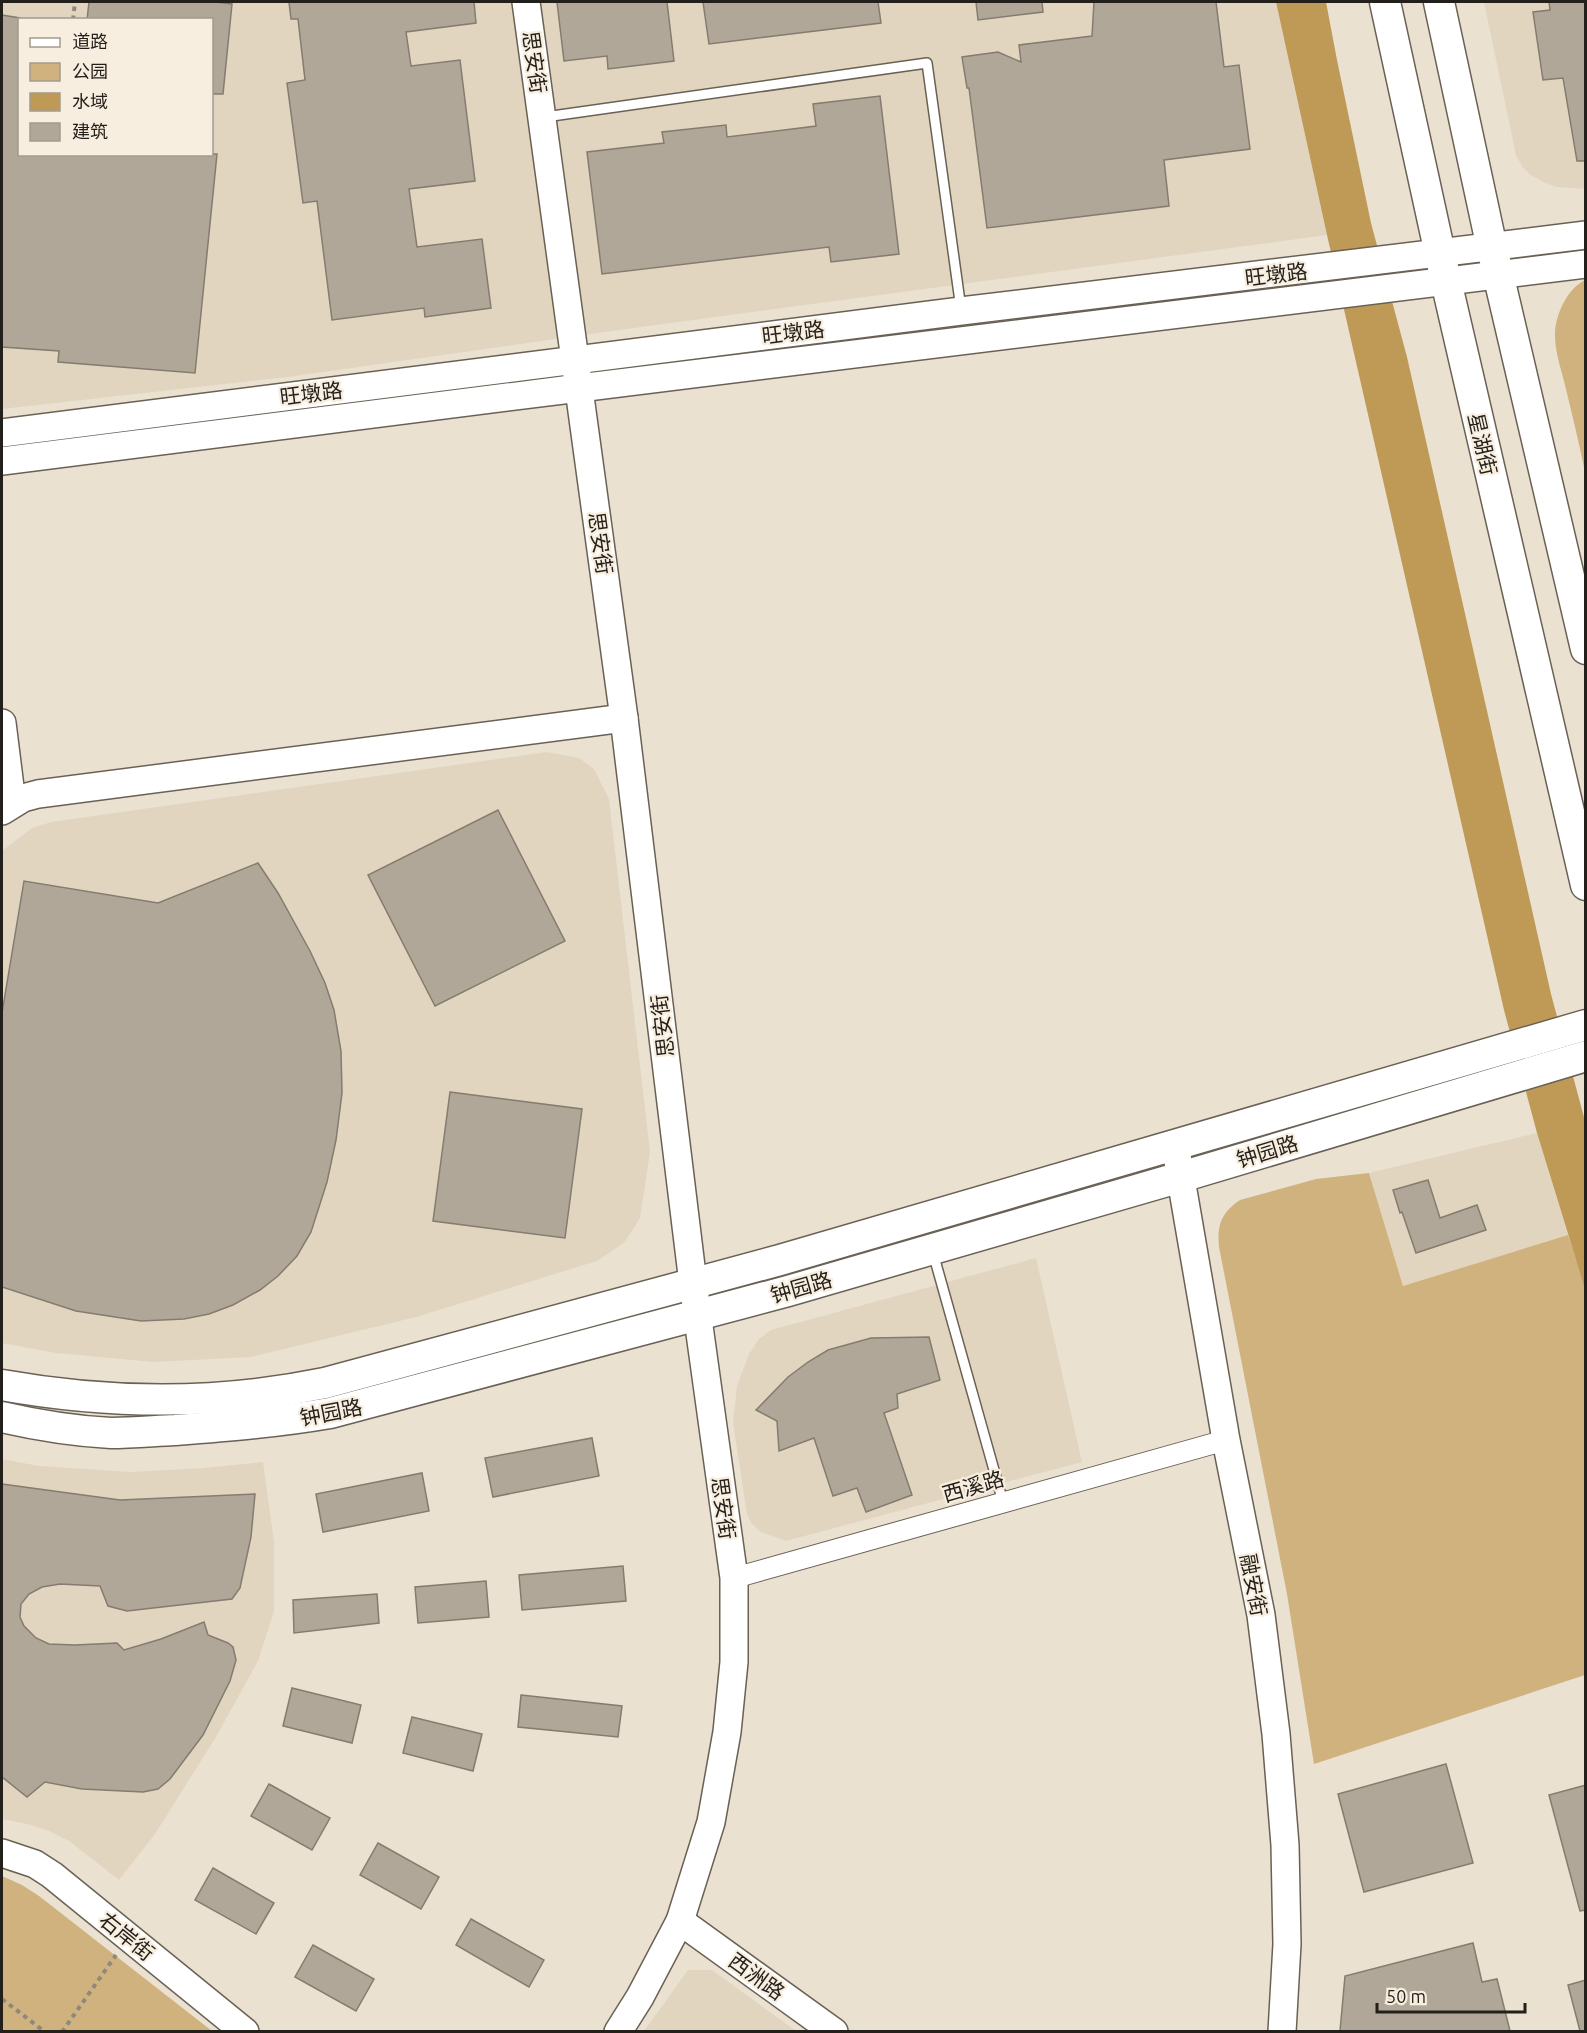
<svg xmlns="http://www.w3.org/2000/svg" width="1587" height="2033" font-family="Ubuntu,'Noto Sans SC',sans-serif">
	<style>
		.built { fill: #e2d5c0; fill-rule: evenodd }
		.green { fill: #d0b27e }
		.water { fill: #bf9a57 }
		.building { fill: #b0a798; stroke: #847c6e; stroke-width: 1.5 }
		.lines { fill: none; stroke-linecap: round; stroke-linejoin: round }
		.lane-casing { stroke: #696154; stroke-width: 12 }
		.street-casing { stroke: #696154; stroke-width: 22 }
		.secondary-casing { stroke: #696154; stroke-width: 30 }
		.primary-casing { stroke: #696154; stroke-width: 33 }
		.path { stroke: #8f887d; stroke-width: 4; stroke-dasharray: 4.5 4.5; stroke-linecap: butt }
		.lane { stroke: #fff; stroke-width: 9 }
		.street { stroke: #fff; stroke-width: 20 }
		.secondary { stroke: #fff; stroke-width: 27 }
		.primary { stroke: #fff; stroke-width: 30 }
		.labels { text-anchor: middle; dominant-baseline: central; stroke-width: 4.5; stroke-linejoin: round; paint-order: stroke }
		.street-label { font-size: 21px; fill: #231f1a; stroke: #f8eedf }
	</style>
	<rect width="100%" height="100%" fill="#eae1d1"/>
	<g class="built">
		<path d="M2,2H1276L1327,235L597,333L288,377L2,409ZM20,20H212V154H20Z"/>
		<polygon points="1484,2 1585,2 1585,189 1557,187 1543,182 1529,174 1522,166 1516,155"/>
		<polygon points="547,752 579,758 594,769 609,799 650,1152 640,1218 624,1243 597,1261 416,1317 251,1357 153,1362 56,1353 2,1343 2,851 32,828 51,822"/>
		<polygon points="1537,1133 1568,1235 1403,1286 1369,1173"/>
		<polygon points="1036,1258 1082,1462 786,1541 761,1532 752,1524 747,1514 733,1423 737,1386 749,1354 759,1339 771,1330"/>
		<polygon points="2,1459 39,1466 130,1472 204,1468 263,1462 274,1542 274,1611 258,1661 216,1737 155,1834 119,1880 69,1841 49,1831 27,1824 2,1819"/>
		<polygon points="688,1970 712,1970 796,2031 644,2031"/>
	</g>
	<g class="green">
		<path d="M1585,280V472C1579,443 1572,414 1565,385C1561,369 1555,352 1555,335C1555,315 1567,289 1585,280Z"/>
		<path d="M1369,1173L1403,1286L1568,1235L1586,1289L1585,1675L1314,1764L1287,1594L1219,1247C1217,1225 1221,1213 1240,1200L1316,1179Z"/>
		<polygon points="2,1876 22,1885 39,1896 212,2031 2,2031"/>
	</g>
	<polygon class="water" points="1276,2 1326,2 1337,60 1371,223 1407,357 1551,994 1585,1121 1585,1289 1537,1133 1504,1010 1327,235"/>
	<g class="building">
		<polygon points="89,2 216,2 232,4 223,94 212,94 212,20 87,20"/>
		<polygon points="289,2 474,2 476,23 406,32 411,66 460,60 475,181 409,189 417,247 482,239 491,308 425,317 424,308 332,320 317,201 303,203 287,83 305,80 298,19 291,19"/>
		<polygon points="557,2 667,2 674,61 608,69 607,56 564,61"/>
		<polygon points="703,2 878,2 881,23 709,44"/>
		<polygon points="976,2 1042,2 1043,12 978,20"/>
		<polygon points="1094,2 1216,2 1224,67 1239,65 1250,149 1164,160 1169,206 987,228 969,88 967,88 962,57 998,52 1021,62 1019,45 1092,36"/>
		<polygon points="1549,2 1586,2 1586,161 1577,161 1563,78 1543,80 1533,12 1550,10"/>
		<polygon points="2,15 20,18 20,154 217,154 195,373 58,362 59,351 2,347"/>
		<polygon points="880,96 899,254 831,262 829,247 602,274 587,152 664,143 662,132 726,125 727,137 816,126 813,104"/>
		<polygon points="498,810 565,941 435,1006 368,875"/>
		<polygon points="258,863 278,893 310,951 325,983 334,1010 341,1051 342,1093 336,1140 327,1182 311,1232 297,1256 278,1276 260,1290 233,1305 209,1314 184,1319 141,1321 76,1311 2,1287 2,1013 24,881 158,903"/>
		<polygon points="450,1092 582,1109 565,1238 433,1221"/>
		<polygon points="1428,1180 1440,1218 1477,1205 1486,1230 1416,1253 1402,1212 1400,1213 1393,1190"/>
		<polygon points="929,1337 940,1380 897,1394 898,1408 884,1413 912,1495 866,1512 857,1488 833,1496 814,1438 779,1451 777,1421 756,1410 788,1377 808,1362 828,1350 871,1338"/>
		<polygon points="592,1438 599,1476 493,1497 485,1458"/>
		<polygon points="422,1473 429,1511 323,1532 316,1494"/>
		<polygon points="2,1484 120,1500 255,1494 251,1537 240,1588 232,1599 127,1611 108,1606 100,1586 60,1584 42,1587 29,1594 21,1604 20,1617 24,1626 36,1638 49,1644 75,1645 117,1643 124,1650 161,1639 204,1622 208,1635 228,1643 233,1647 236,1660 230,1681 203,1735 170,1779 158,1789 143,1792 82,1789 45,1782 27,1797 2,1777"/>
		<polygon points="623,1566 626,1601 522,1610 519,1575"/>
		<polygon points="486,1581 489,1617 418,1623 415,1587"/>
		<polygon points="377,1594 379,1623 294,1633 293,1600"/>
		<polygon points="292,1688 361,1705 352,1743 283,1726"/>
		<polygon points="521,1695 622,1706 618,1737 518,1727"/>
		<polygon points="412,1717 482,1734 473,1771 403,1753"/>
		<polygon points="1446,1764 1473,1863 1364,1892 1338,1794"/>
		<polygon points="269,1784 330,1818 312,1850 251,1816"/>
		<polygon points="1586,1785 1586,1910 1580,1911 1549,1795"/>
		<polygon points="378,1843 439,1877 421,1909 360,1875"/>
		<polygon points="213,1868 274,1903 256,1934 195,1900"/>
		<polygon points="471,1919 544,1960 529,1987 456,1945"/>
		<polygon points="1473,1943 1482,1982 1497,1979 1510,2031 1340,2031 1345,1976"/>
		<polygon points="313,1945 374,1979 356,2011 295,1977"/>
		<polygon points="1586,1980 1586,2031 1580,2031 1568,1985"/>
	</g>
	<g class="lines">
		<g class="lane-casing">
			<g id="lane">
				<polyline points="545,117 927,63 961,309"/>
				<polyline points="933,1253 1003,1502"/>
			</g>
		</g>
		<g class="street-casing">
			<polyline id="street" points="734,1578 1226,1440"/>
		</g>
		<g class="secondary-casing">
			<g id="secondary">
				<polyline points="526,2 624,718 693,1283 734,1578 734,1662 727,1732 711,1822 680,1921 640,1997 618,2032"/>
				<polyline points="2,433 961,311 1586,235"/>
				<polyline points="2,461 579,388 1586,264"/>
				<polyline points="2,723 12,803"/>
				<polyline points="2,811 23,798 38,794 624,718"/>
				<polyline points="1175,1144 1226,1440 1261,1615 1276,1734 1285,1845 1287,1944 1282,2032"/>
				<polyline points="2,1853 35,1864 52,1875 245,2032"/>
				<polyline points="680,1921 834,2032"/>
			</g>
		</g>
		<g class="primary-casing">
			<g id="primary">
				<polyline points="1385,2 1446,281 1586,885"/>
				<polyline points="1439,2 1492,248 1586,649"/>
				<path d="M2,1385C108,1404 218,1405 325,1383L780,1260L1586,1025"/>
				<path d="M2,1417C37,1425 74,1431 111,1433C132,1433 153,1431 175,1430C227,1426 278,1422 330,1413L788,1291L1181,1177L1586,1056"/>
			</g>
		</g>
		<g class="path">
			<polyline points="73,20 75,2"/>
			<polyline points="2,1999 45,2032"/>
			<polyline points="62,2032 116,1955"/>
		</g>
		<use href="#lane" class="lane"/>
		<use href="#street" class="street"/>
		<use href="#secondary" class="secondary"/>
		<use href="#primary" class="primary"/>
	</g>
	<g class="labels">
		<g class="street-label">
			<text transform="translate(535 62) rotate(82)">思安街</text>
			<text transform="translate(1276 274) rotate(-7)">旺墩路</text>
			<text transform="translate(793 332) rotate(-7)">旺墩路</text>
			<text transform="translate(311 393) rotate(-7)">旺墩路</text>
			<text transform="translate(1483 444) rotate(77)">星湖街</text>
			<text transform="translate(601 543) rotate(82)">思安街</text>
			<text transform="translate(662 1026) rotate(-97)">思安街</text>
			<text transform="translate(1267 1151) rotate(-17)">钟园路</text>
			<text transform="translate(801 1287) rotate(-16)">钟园路</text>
			<text transform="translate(331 1412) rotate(-11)">钟园路</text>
			<text transform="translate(973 1486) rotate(-16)">西溪路</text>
			<text transform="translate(724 1508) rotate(82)">思安街</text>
			<text transform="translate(1254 1585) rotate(79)">融安街</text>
			<text transform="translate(127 1936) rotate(39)">右岸街</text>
			<text transform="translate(757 1976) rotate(36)">西洲路</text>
		</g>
	</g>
	<rect width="1587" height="2033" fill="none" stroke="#231f1a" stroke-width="6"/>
	<rect x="18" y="18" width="195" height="138" fill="#f8eedf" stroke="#a39b90" stroke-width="1.5"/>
	<rect x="30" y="38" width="30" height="9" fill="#ffffff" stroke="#a39b90" stroke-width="1.5"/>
	<text x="72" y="48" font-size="18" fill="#231f1a">道路</text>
	<rect x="30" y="63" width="30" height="18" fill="#d0b27e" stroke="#a39b90" stroke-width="1.5"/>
	<text x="72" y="78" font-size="18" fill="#231f1a">公园</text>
	<rect x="30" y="93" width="30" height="18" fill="#bf9a57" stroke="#a39b90" stroke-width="1.5"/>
	<text x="72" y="108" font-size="18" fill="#231f1a">水域</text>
	<rect x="30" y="123" width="30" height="18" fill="#b0a798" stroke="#a39b90" stroke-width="1.5"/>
	<text x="72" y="138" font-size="18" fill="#231f1a">建筑</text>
	<path d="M1377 2003v9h148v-9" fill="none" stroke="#231f1a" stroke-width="3"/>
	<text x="1386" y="2003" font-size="18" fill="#231f1a" stroke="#f8eedf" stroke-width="4.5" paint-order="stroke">50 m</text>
</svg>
